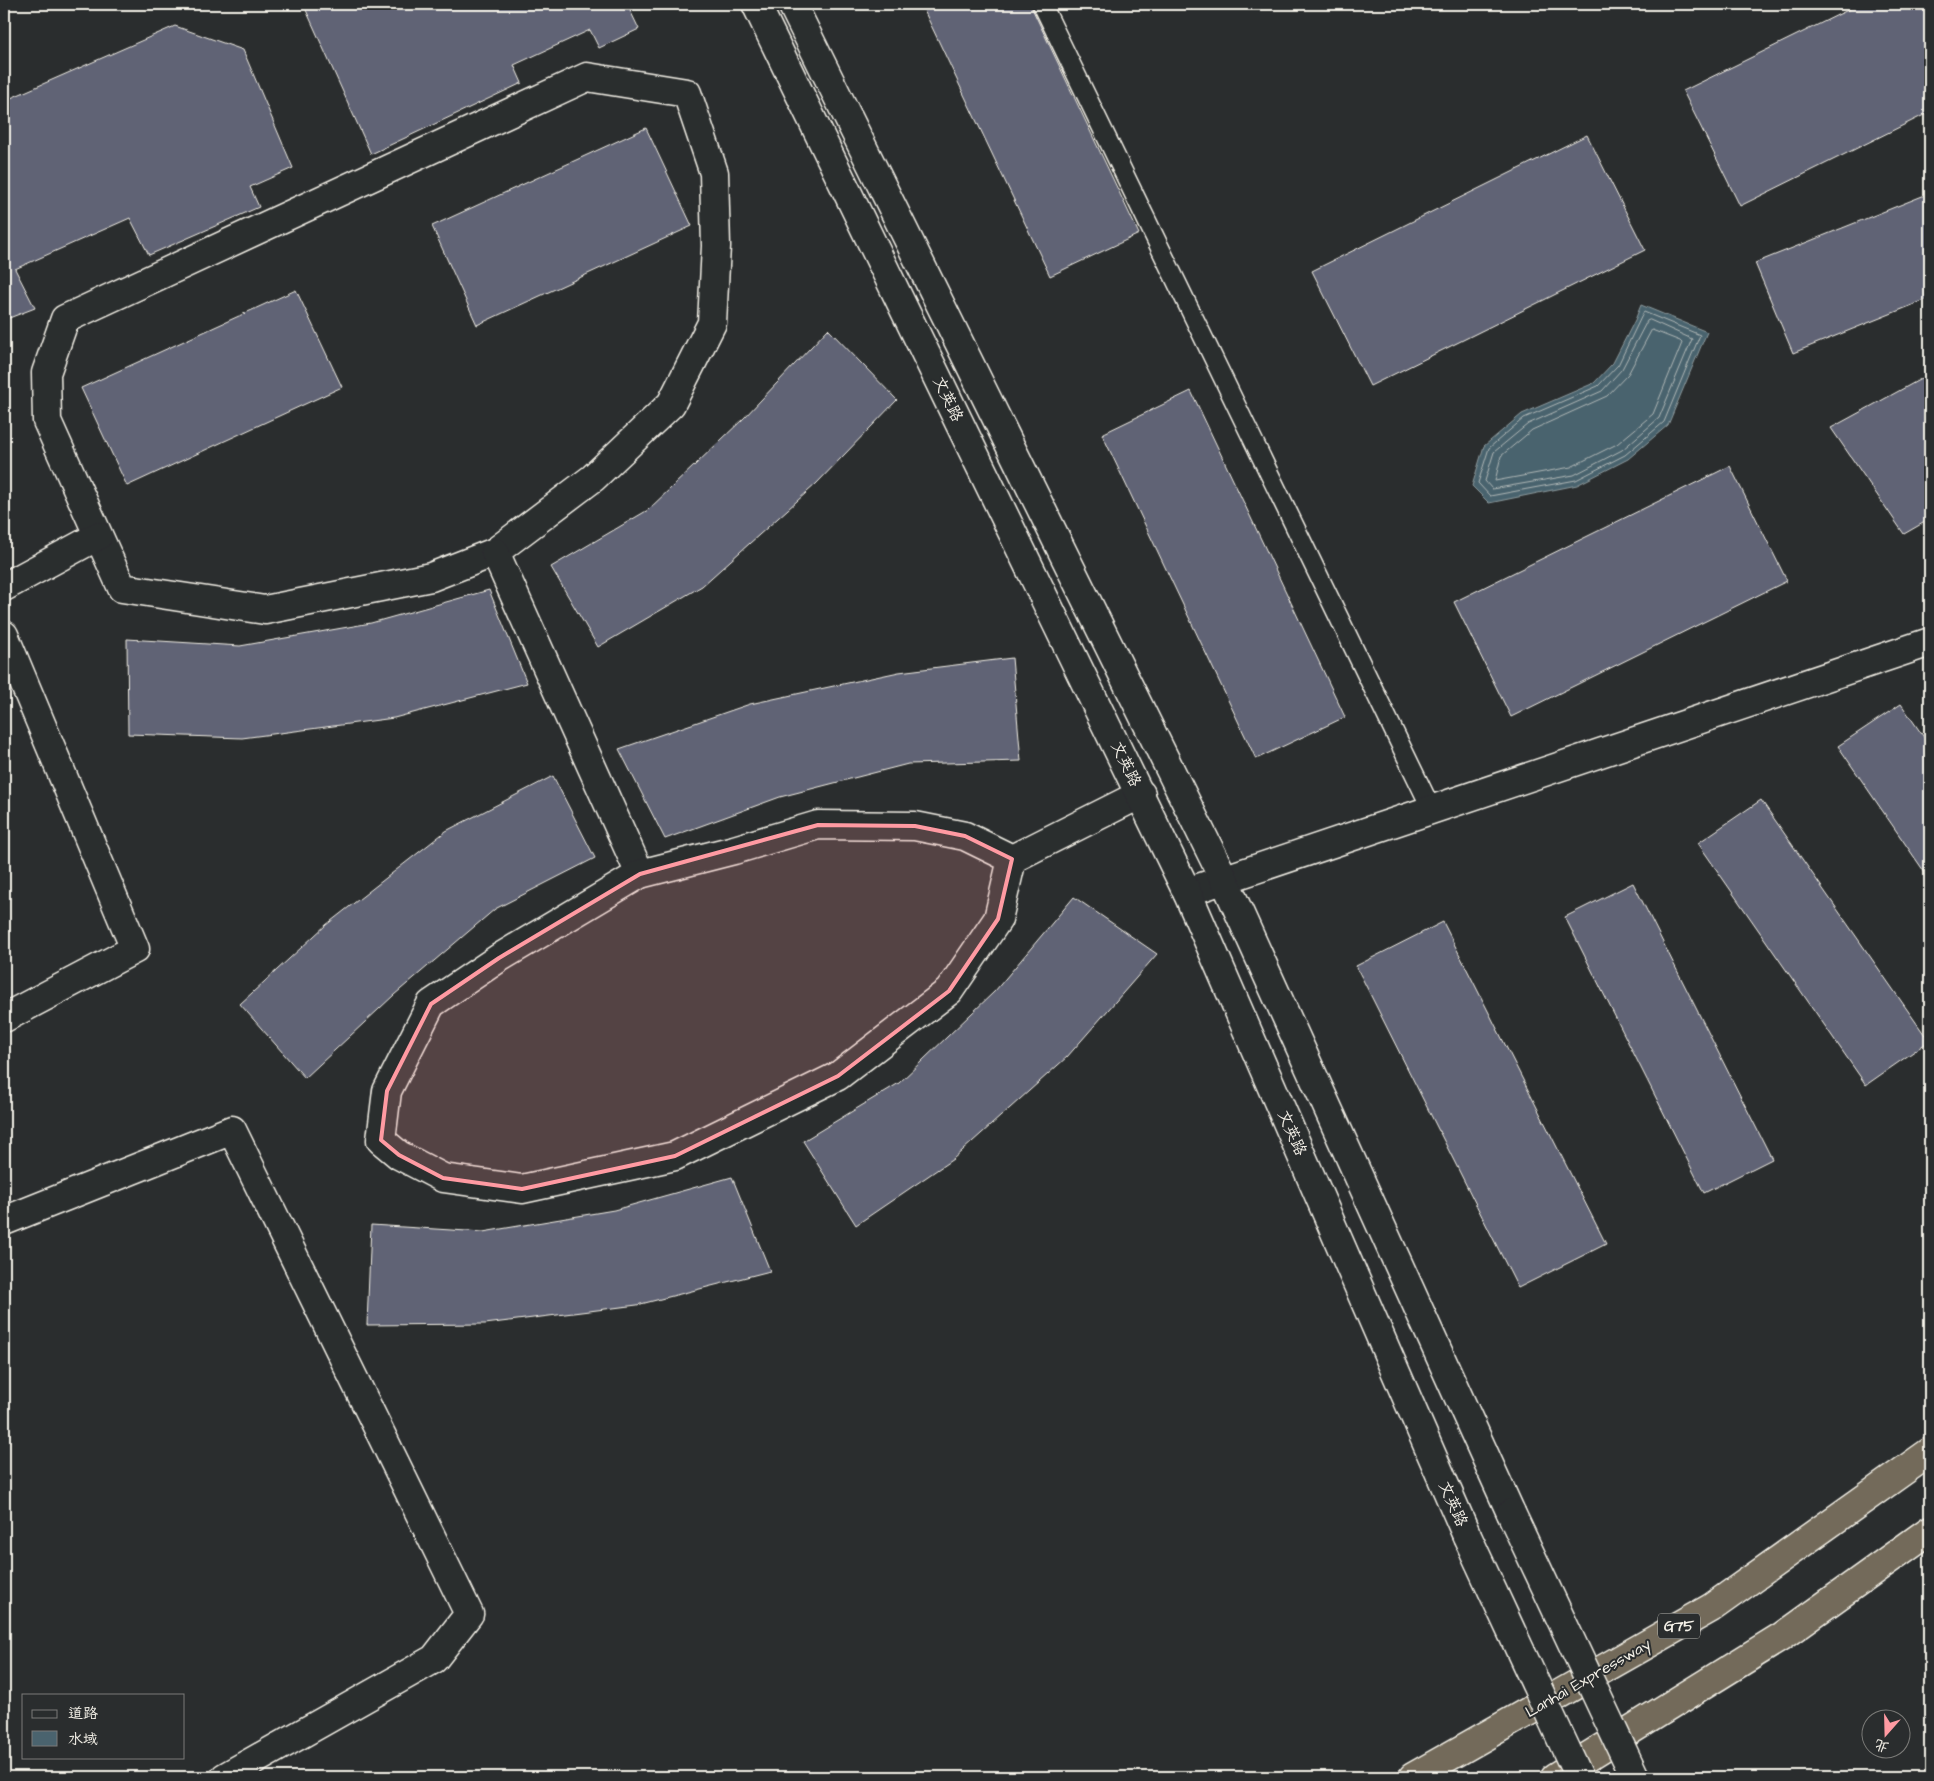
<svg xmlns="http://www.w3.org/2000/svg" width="1934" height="1781" font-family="'Architects Daughter','LXGW WenKai TC',sans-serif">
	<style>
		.water { fill: #4a636e; stroke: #8e9c9f }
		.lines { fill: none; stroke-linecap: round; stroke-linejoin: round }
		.shore { stroke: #b0b8b7; stroke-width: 1 }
		.building { fill: #606375; stroke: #f4f1e8 }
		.lane-casing { stroke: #f4f1e8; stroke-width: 21 }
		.street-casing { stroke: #f4f1e8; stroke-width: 31 }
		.secondary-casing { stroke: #f4f1e8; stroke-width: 31 }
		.highway-casing { stroke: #f4f1e8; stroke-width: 31 }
		.lane { stroke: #2a2d2e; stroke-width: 18 }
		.street { stroke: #2a2d2e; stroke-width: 28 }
		.secondary { stroke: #2a2d2e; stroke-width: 28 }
		.highway { stroke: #736b5a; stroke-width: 28 }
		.secondary-bridge-casing { stroke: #f4f1e8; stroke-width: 31; stroke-linecap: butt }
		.secondary-bridge { stroke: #2a2d2e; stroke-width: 28 }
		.marked { fill: #ff9aa2; fill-opacity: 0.2; stroke: #ff9aa2; stroke-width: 4; stroke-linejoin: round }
		.labels { text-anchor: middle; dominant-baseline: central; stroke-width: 4; stroke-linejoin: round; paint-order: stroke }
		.shield { fill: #2a2d2e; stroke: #b7b6b0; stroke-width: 1 }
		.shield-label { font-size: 15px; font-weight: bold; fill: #f4f1e8 }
		.street-label { font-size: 16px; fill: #f4f1e8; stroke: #2a2d2e }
	</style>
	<rect width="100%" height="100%" fill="#2a2d2e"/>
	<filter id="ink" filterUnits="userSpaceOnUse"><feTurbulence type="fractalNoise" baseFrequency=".02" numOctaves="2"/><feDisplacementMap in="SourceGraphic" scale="10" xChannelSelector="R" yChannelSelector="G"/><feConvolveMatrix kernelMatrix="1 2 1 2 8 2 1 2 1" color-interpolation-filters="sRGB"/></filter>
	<g filter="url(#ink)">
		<polygon class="water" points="1641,305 1707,332 1668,425 1628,459 1577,485 1489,503 1472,486 1484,446 1522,414 1594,383 1613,363 1635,320"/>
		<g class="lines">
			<g class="shore">
				<polygon points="1644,312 1700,335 1664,422 1625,455 1576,480 1490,496 1478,483 1489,448 1524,418 1598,386 1618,365"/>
				<polygon points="1650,320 1692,339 1659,418 1622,450 1574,475 1492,489 1485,481 1494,452 1528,424 1602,391 1622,369 1647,321"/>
				<polygon points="1652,330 1680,341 1682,343 1653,414 1617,444 1571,467 1495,481 1501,456 1532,430 1607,396 1628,374"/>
			</g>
		</g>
		<g class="building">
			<polygon points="307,4 627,4 639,29 599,48 590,30 514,65 522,83 371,154 306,10"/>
			<polygon points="921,4 1030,4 1139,234 1050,276"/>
			<polygon points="1860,4 1930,4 1930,112 1740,206 1683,91"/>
			<polygon points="175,26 243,50 293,168 250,187 259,207 149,255 130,218 15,269 35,308 4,320 4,101"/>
			<polygon points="646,128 692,226 477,325 432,226"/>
			<polygon points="1587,135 1645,250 1370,386 1312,271"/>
			<polygon points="1930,193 1930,298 1793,353 1755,263"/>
			<polygon points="296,290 342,387 127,486 81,388"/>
			<polygon points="828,329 897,400 816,484 702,586 598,647 551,567 648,510 744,418"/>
			<polygon points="1930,374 1930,519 1904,534 1831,428"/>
			<polygon points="1191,391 1345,717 1256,759 1102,434"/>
			<polygon points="1730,466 1787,581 1511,717 1454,602"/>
			<polygon points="489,590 527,683 394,718 242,738 128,734 127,639 240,646 371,623"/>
			<polygon points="1012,658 1021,761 908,764 780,797 665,839 619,749 750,704 899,672"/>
			<polygon points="1901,704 1930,746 1930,880 1838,746"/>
			<polygon points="553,776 595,858 495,909 394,995 305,1078 240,1004 326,925 446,831"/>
			<polygon points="1761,800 1929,1041 1866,1085 1698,843"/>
			<polygon points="1633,883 1772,1159 1704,1193 1565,917"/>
			<polygon points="1074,897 1157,954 1067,1057 953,1159 856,1225 803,1141 899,1083 995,991"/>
			<polygon points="1443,922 1606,1244 1518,1288 1356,966"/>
			<polygon points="732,1177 770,1271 637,1305 485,1324 367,1325 371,1225 483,1232 614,1210"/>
		</g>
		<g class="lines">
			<g class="lane-casing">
				<polyline id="lane" points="1042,4 1432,810"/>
			</g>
			<g class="street-casing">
				<g id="street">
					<polygon points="587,77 687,93 714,173 716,246 712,323 671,404 593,478 495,552 431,577 265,610 122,588 47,421 46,373 65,319"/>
					<polyline points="495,552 640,874"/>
					<polyline points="4,587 98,536"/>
					<polyline points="4,635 135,949 4,1018"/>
					<polyline points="1012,859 965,836 915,826 818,825 734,850 640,874 499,958 431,1004 387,1091 381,1140 399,1155 443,1178 522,1189 675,1156 838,1076 949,991 998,919 1012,859 1141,794"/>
					<polyline points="1187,892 1930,642"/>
					<polyline points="4,1221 232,1130 469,1614 434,1659 225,1777"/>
				</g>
			</g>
			<g class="secondary-casing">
				<g id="secondary">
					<polyline points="756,4 1187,892 1467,1536"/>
					<polyline points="792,4 1224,879 1511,1513"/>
				</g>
			</g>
			<g class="highway-casing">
				<g id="highway">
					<polyline points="1413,1777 1711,1608 1930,1452"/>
					<polyline points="1555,1777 1781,1637 1930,1530"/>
				</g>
			</g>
			<use href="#lane" class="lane"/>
			<use href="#street" class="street"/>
			<use href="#secondary" class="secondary"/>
			<use href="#highway" class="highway"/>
			<g class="secondary-bridge-casing">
				<g id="secondary-bridge">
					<polyline points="1511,1513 1635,1777"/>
					<polyline points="1467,1536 1579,1777"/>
				</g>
			</g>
			<use href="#secondary-bridge" class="secondary-bridge"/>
		</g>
	</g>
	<path class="marked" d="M818,825L915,826L965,836L1012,859L998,919L949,991L838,1076L675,1156L522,1189L443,1178L399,1155L381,1140L387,1091L431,1004L499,958L640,874Z"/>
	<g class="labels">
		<rect class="shield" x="1658" y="1613.5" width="42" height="25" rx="4"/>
		<g class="shield-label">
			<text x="1679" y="1626">G75</text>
		</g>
		<g class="street-label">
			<text transform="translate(948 399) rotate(64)">文英路</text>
			<text transform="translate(1126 764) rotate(64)">文英路</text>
			<text transform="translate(1292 1133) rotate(66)">文英路</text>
			<text transform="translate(1453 1504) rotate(66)">文英路</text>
			<text transform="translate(1588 1678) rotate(-30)">Lanhai Expressway</text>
		</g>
	</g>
	<rect width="1934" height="1781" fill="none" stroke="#2a2d2e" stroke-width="20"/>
	<rect x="10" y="10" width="1914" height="1761" fill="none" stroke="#f4f1e8" stroke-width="2" filter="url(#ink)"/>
	<rect x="22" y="1694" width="162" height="65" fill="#2a2d2e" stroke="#7b7b78"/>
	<rect x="32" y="1710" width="25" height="8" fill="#2a2d2e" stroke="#7b7b78"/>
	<text x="68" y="1718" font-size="15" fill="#f4f1e8">道路</text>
	<rect x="32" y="1731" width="25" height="15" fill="#4a636e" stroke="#7b7b78"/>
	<text x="68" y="1744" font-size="15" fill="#f4f1e8">水域</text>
	<g transform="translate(1886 1734) rotate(200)"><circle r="24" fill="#2a2d2e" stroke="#7b7b78"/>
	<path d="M0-4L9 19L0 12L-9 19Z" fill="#ff9aa2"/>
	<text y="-8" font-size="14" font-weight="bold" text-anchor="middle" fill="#f4f1e8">北</text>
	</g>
</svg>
